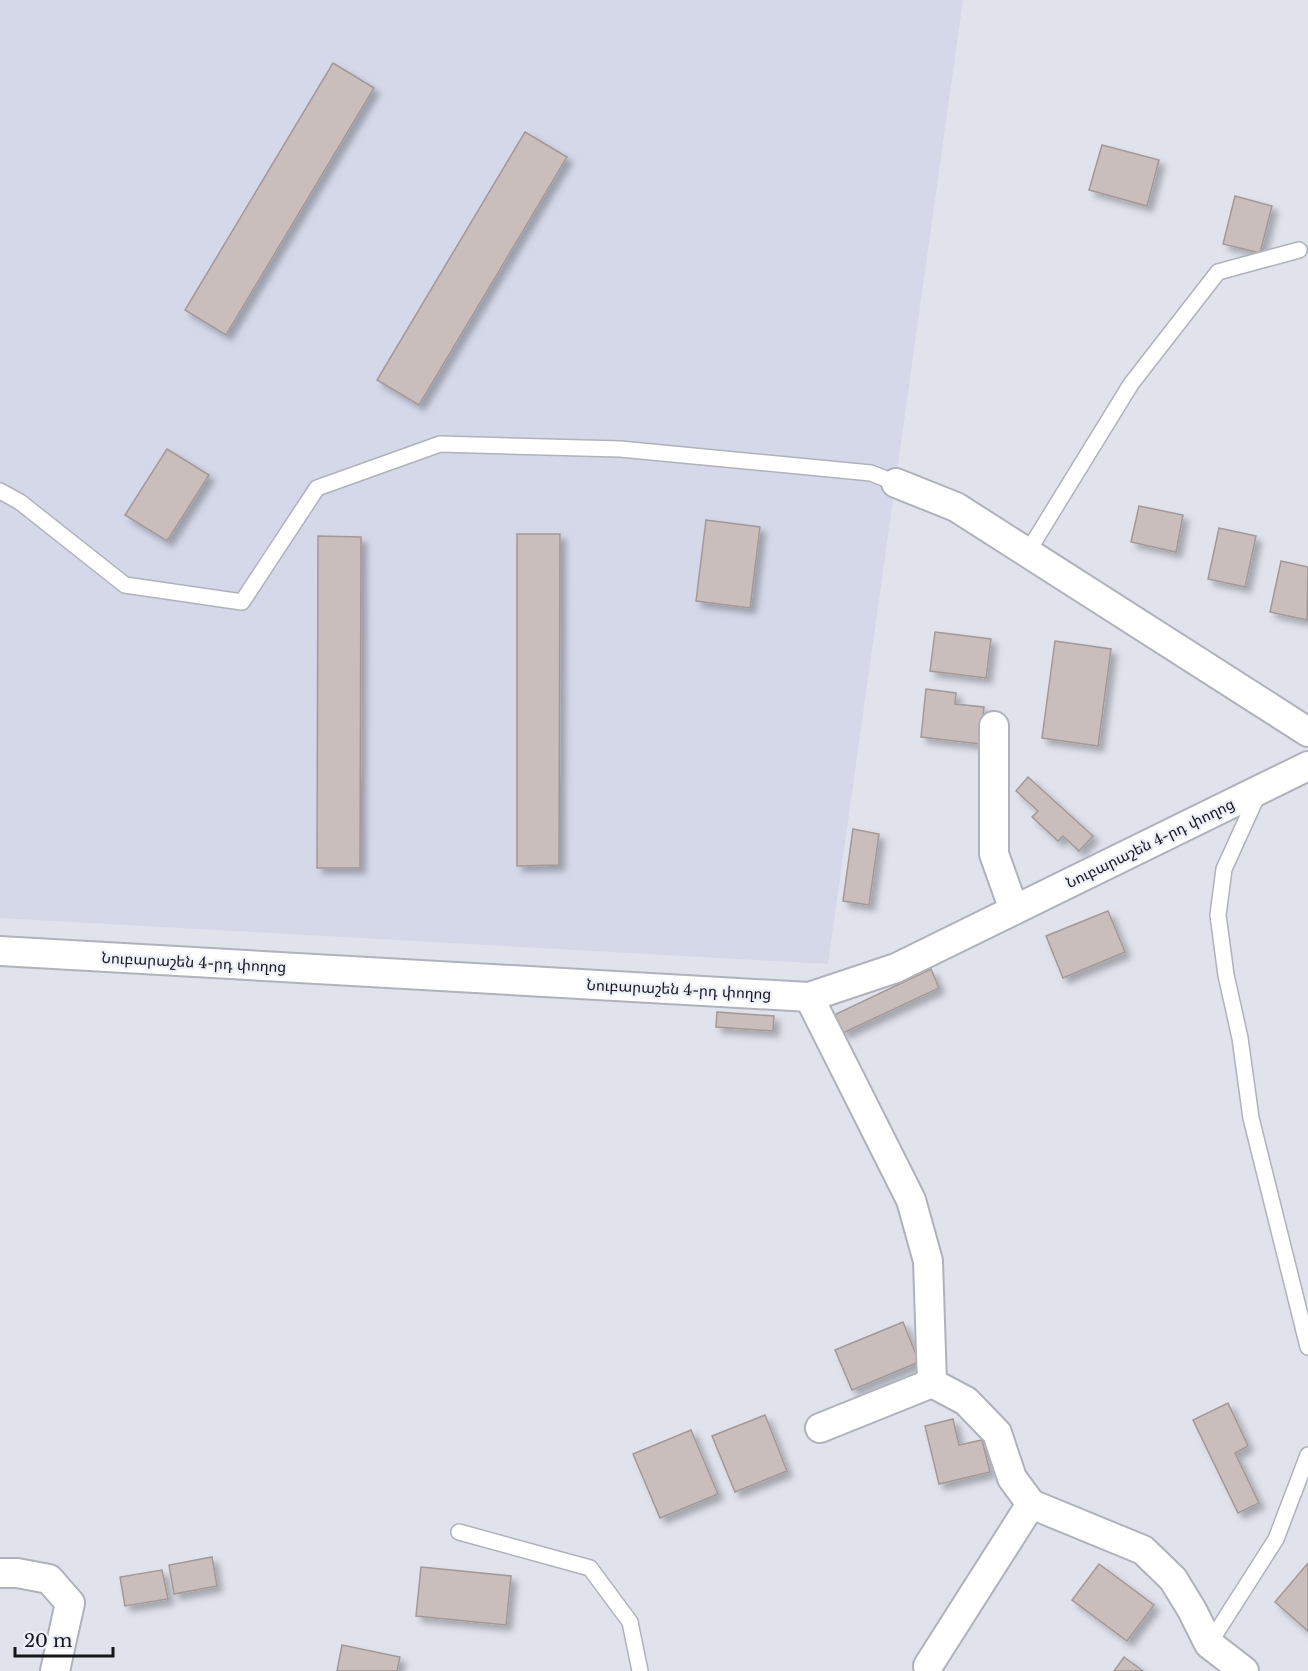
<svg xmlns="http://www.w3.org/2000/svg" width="1308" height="1671" font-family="'Libre Baskerville','Noto Sans Armenian',serif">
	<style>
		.built { fill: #d4d8e9 }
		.building { fill: #cabebd; stroke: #a49897; stroke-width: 1.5; filter: url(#shadow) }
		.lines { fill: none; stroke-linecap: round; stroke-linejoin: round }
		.service-casing { stroke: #afb2bb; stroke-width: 18 }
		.minor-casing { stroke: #afb2bb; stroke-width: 32 }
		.service { stroke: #fff; stroke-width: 15 }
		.minor { stroke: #fff; stroke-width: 28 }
		.labels { text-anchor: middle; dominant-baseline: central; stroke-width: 4.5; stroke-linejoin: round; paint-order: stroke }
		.street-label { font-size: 15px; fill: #16171a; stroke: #edf0fa }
	</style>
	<defs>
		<filter id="shadow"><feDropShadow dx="5.5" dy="5.5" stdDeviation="3" flood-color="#0004"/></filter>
	</defs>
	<rect width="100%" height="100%" fill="#e0e3ec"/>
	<polygon class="built" points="0,0 963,0 828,964 0,918"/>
	<g class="building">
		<polygon points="333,63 374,88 226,335 185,310"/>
		<polygon points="525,132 567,157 419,405 377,380"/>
		<polygon points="1102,145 1159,160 1147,206 1089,190"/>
		<polygon points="1235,196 1272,206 1260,253 1223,244"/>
		<polygon points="167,449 209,475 167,541 125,515"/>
		<polygon points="1139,506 1183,515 1176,552 1131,542"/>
		<polygon points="706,520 760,527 750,608 696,601"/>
		<polygon points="1219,528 1256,536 1245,587 1208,579"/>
		<polygon points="517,534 560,534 559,865 517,866"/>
		<polygon points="318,536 361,537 360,868 317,868"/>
		<polygon points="1281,561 1308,567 1307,620 1270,612"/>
		<polygon points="935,632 991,639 986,678 930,671"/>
		<polygon points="1055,641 1111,649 1098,746 1042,738"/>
		<polygon points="926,689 956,693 955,704 984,707 980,744 921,737"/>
		<polygon points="1028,777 1093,836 1079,851 1063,836 1058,841 1032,817 1038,811 1016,791"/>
		<polygon points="853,829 879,834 869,905 843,901"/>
		<polygon points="1108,911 1125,952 1063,978 1046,936"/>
		<polygon points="931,969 939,988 843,1033 834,1015"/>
		<polygon points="717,1012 774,1016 773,1031 716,1027"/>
		<polygon points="903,1322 919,1362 852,1390 835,1350"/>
		<polygon points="1228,1403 1248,1446 1235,1453 1259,1503 1238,1513 1193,1420"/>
		<polygon points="765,1415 787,1471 735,1492 712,1436"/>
		<polygon points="953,1419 959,1445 982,1440 990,1472 939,1484 925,1426"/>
		<polygon points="691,1430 718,1494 660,1518 633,1454"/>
		<polygon points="212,1557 217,1586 174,1594 169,1565"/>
		<polygon points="1308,1563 1308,1631 1275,1602"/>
		<polygon points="1099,1564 1154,1605 1127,1641 1072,1600"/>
		<polygon points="421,1567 511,1576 506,1625 416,1616"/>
		<polygon points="162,1570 168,1599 125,1606 120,1577"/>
		<polygon points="342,1645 400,1657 397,1671 337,1671"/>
		<polygon points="1124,1657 1143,1671 1114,1671"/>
	</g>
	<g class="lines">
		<g class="service-casing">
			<g id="service">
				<polyline points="0,491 20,502 125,585 242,602 317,488 440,444 620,449 871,473 896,483"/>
				<polyline points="1027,553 1131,384 1218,272 1299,250"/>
				<polyline points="1259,792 1224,869 1218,915 1226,975 1240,1038 1251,1118 1308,1347"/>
				<polyline points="459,1532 590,1568 630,1622 640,1671"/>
				<polyline points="1209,1644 1276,1539 1308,1455"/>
			</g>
		</g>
		<g class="minor-casing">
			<g id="minor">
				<polyline points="896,483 956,507 1308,732"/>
				<polyline points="994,726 994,854 1014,910"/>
				<polyline points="0,951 809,997 896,968 1308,766"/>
				<polyline points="809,997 911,1200 928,1261 932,1383"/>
				<polyline points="820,1428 932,1383 966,1401 997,1433 1012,1478 1031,1504 1143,1550 1173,1579 1192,1610 1209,1644 1244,1671"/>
				<polyline points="0,1573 17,1573 49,1579 70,1603 55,1671"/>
				<polyline points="928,1666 1031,1504"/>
			</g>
		</g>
		<use href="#service" class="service"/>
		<use href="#minor" class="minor"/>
	</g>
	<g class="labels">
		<g class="street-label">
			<text transform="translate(1150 843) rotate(-26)">Նուբարաշեն 4-րդ փողոց</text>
			<text transform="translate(194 962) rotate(3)">Նուբարաշեն 4-րդ փողոց</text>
			<text transform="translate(679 989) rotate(3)">Նուբարաշեն 4-րդ փողոց</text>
		</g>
	</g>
	<path d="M15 1647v9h98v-9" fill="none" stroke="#16171a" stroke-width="3"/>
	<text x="24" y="1647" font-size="18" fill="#16171a" stroke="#edf0fa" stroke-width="4.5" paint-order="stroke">20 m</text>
</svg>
